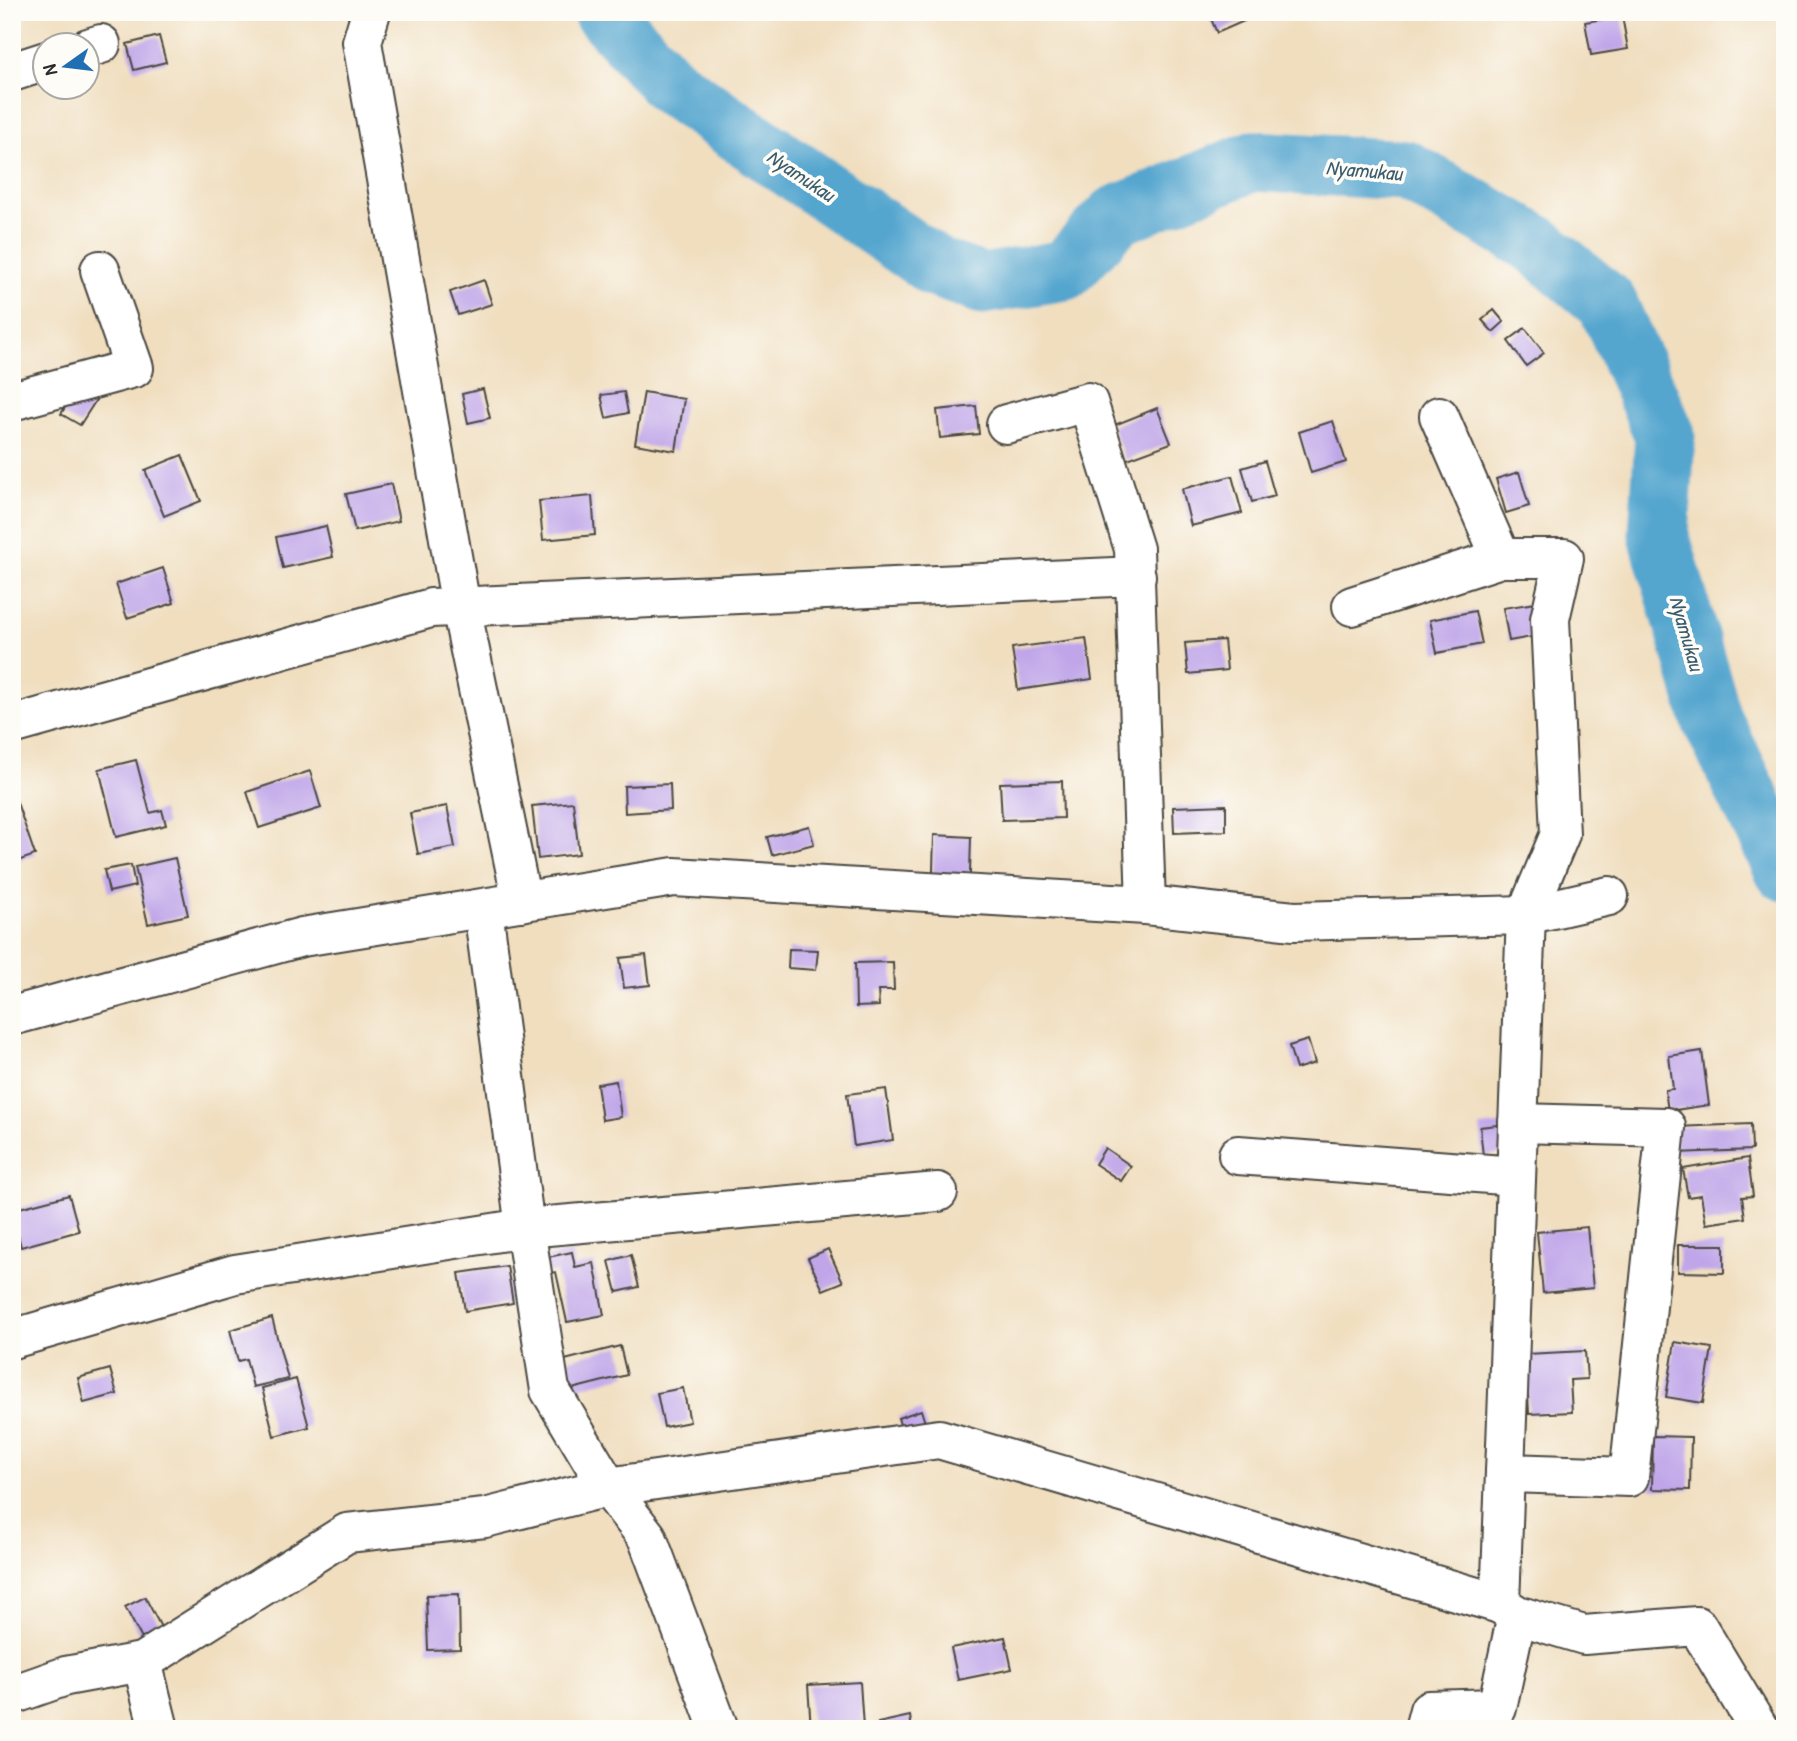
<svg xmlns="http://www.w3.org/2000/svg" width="1797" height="1741" font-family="'Patrick Hand',sans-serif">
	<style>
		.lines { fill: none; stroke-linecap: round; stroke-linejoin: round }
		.river { stroke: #54a6cf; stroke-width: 61 }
		.building { fill: #c0a6e9 }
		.minor-casing { stroke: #494641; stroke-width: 42 }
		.minor { stroke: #fff; stroke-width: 38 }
		.labels { text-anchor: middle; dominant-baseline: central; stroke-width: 7; stroke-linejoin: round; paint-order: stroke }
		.water-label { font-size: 21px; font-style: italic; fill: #3b5c6d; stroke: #fdfcf7 }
	</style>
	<rect width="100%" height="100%" fill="#fdfcf7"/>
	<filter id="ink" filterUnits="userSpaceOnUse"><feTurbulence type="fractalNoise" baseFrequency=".0143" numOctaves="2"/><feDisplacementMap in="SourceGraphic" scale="14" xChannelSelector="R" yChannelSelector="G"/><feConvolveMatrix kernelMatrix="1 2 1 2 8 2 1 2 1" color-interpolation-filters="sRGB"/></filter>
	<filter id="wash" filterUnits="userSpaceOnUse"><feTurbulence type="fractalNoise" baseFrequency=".00686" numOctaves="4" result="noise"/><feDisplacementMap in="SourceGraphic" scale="28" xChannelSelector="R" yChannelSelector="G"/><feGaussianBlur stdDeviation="1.57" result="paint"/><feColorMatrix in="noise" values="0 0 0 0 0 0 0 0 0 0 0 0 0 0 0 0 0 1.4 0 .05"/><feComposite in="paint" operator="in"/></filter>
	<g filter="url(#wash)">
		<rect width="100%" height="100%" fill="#f0debf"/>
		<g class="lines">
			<polyline class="river" points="603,12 670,85 937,268 983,284 1065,270 1116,216 1253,161 1405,170 1536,244 1607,303 1665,435 1659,535 1712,720 1785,871"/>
		</g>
		<g id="blocks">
			<g class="building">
				<polygon points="1208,12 1248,12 1251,18 1217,33"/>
				<polygon points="1622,16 1628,49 1591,55 1585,22"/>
				<polygon points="159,36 166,62 134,70 127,44"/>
				<polygon points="484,280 492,304 458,315 450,292"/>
				<polygon points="1494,310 1504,322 1493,332 1482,320"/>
				<polygon points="1525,328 1544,353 1526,366 1508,341"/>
				<polygon points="77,388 96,400 80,425 61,414"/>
				<polygon points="483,389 490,418 468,423 462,394"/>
				<polygon points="624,392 628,413 606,418 601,395"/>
				<polygon points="644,392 684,399 676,451 635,444"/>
				<polygon points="976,406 979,434 940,438 937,410"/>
				<polygon points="1157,408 1171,443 1125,460 1112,426"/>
				<polygon points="1333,421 1346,462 1311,473 1299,432"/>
				<polygon points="182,455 201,501 164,516 145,470"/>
				<polygon points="1265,461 1275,496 1252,502 1242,468"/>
				<polygon points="1519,472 1529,506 1506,513 1496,479"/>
				<polygon points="1232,476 1242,513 1191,526 1182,489"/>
				<polygon points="391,484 399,521 355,531 346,494"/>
				<polygon points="592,496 595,535 543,540 539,501"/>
				<polygon points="326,526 333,557 283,568 276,537"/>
				<polygon points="163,568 174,603 127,618 116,584"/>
				<polygon points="1549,601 1554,633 1509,641 1503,608"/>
				<polygon points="1475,611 1482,644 1437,653 1430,620"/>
				<polygon points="1086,638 1092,679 1018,690 1012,648"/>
				<polygon points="1224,640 1227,670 1188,674 1185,643"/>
				<polygon points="136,760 150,813 162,810 166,825 116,837 99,769"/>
				<polygon points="310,771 321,808 259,828 247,792"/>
				<polygon points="1062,781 1063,818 1002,820 1000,783"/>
				<polygon points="670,784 671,810 625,813 624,786"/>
				<polygon points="13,791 35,855 12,863 12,792"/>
				<polygon points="573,802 579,854 538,859 532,806"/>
				<polygon points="1226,805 1226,831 1174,833 1173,807"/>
				<polygon points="447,806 455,847 418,854 410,813"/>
				<polygon points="809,826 814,844 772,855 767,837"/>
				<polygon points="934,835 971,837 969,907 932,906"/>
				<polygon points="175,858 188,915 148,924 135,867"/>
				<polygon points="131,865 135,886 109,892 104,870"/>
				<polygon points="789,949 818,950 816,970 788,968"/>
				<polygon points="646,955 650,985 624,988 620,958"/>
				<polygon points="893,962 894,990 878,990 879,1006 856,1007 855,963"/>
				<polygon points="1308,1040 1315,1063 1296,1069 1289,1046"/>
				<polygon points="1702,1051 1709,1105 1668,1111 1665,1090 1673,1089 1669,1056"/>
				<polygon points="616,1081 621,1117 602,1120 597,1084"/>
				<polygon points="886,1089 893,1140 854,1146 847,1094"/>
				<polygon points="1506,1124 1509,1153 1483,1156 1480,1127"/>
				<polygon points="1751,1124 1752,1150 1676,1153 1675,1127"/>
				<polygon points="1105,1148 1131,1166 1121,1181 1095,1164"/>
				<polygon points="1748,1158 1753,1196 1742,1197 1745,1218 1706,1224 1701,1195 1688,1197 1683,1169"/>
				<polygon points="69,1195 79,1231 21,1247 12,1210"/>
				<polygon points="1587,1227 1593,1288 1543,1293 1537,1232"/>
				<polygon points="1678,1245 1724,1245 1724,1273 1678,1272"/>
				<polygon points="828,1249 843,1282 823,1290 808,1258"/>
				<polygon points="572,1252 575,1267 594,1263 604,1315 567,1322 556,1272 542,1274 539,1259"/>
				<polygon points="631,1255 639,1287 617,1292 609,1261"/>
				<polygon points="507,1266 513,1303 465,1311 459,1273"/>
				<polygon points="272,1318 288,1379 253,1387 246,1359 238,1361 230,1330"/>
				<polygon points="1675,1342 1712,1348 1703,1403 1666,1397"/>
				<polygon points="620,1346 627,1375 564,1391 557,1362"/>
				<polygon points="1585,1351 1587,1379 1570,1380 1572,1412 1529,1414 1526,1354"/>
				<polygon points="110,1369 117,1394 84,1403 78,1378"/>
				<polygon points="296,1379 309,1427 274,1436 262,1388"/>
				<polygon points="683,1388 690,1422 664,1427 657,1393"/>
				<polygon points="921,1410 933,1448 910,1456 898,1418"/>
				<polygon points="1653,1436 1691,1437 1690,1490 1652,1489"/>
				<polygon points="459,1594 460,1649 428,1650 426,1595"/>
				<polygon points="145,1597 162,1629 142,1639 125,1607"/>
				<polygon points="1005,1637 1012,1669 958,1680 951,1648"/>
				<polygon points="860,1682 863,1727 811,1729 808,1685"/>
				<polygon points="910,1716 912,1729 879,1729 878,1723"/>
			</g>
		</g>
	</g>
	<g filter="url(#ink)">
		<use href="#blocks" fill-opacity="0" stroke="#494641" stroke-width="2"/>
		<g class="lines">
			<g class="minor-casing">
				<g id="minor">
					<polyline points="371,12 362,42 461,607 522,902"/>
					<polyline points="88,48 101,44"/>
					<polyline points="12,72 46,61"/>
					<polyline points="12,401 134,368 100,270"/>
					<polyline points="1439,416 1501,558 1564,558 1550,619 1560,834 1526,915 1500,1604 1517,1615 1584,1635 1697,1626 1759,1729"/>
					<polyline points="1006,424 1088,402 1134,549 1146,905"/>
					<polyline points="1352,606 1501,558"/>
					<polyline points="12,725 431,608 1136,576"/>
					<polyline points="483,909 525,1228 550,1390 608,1487 647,1537 719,1729"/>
					<polyline points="12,1016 302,937 674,877 1146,905 1294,921 1526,915 1609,896"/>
					<polyline points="1238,1155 1516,1176"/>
					<polyline points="12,1339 235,1274 525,1228 938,1192"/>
					<polyline points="1505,1473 1629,1477 1666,1127 1518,1123"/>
					<polyline points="142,1662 159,1729"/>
					<polyline points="12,1695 66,1676 142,1662 347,1533 485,1518 608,1487 939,1439 1500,1604"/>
					<polyline points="1424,1729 1429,1710 1497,1708 1517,1615"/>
				</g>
			</g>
			<use href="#minor" class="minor"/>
		</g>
	</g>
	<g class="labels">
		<g class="water-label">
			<text transform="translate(1364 170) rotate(5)">Nyamukau</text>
			<text transform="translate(801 175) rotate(34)">Nyamukau</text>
			<text transform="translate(1687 633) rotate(74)">Nyamukau</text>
		</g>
	</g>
	<rect width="1797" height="1741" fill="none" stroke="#fdfcf7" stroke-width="42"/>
	<g transform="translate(66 66) rotate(256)"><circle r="33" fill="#fdfcf7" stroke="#a9a8a5" stroke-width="2"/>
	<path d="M0-5L12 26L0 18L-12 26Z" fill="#1f6fb2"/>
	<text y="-10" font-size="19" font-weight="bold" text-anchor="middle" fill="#2b2b2b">N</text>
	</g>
</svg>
